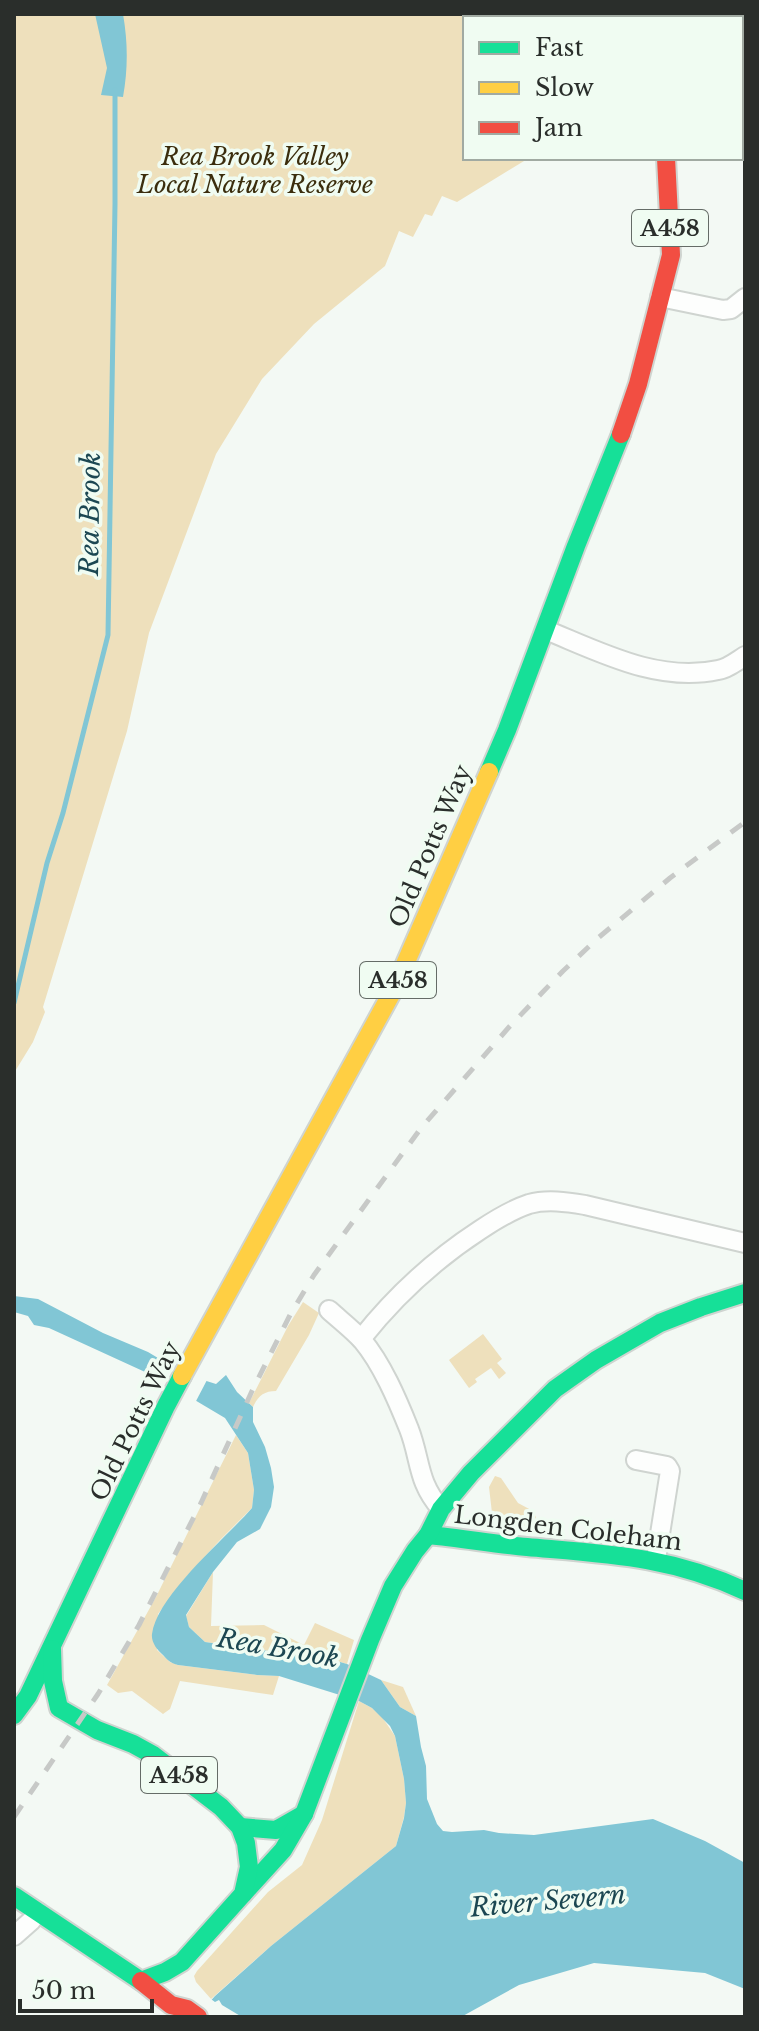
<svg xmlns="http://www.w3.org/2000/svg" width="759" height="2031" font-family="'Libre Baskerville',serif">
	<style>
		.green { fill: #eee0bc }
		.water { fill: #81c6d5 }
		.pier { fill: #f3f9f4 }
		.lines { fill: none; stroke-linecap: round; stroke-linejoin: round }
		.stream { stroke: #81c6d5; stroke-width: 5 }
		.street-casing { stroke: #cfd4d0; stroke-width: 22 }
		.fast-casing { stroke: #cfd4d0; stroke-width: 22 }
		.slow-casing { stroke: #cfd4d0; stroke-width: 22 }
		.jam-casing { stroke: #cfd4d0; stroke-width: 22 }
		.street { stroke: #fdfefd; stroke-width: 18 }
		.fast { stroke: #16e098; stroke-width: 18 }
		.slow { stroke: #ffcf43; stroke-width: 18 }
		.jam { stroke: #f24e42; stroke-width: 18 }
		.rail { stroke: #c7c9c7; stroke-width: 5; stroke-dasharray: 14 14; stroke-linecap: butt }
		.labels { text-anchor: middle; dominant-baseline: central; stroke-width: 7; stroke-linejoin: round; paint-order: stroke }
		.shield { fill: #f0fcf2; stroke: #656c67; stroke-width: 2 }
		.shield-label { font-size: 22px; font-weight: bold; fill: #2a2e2b }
		.park-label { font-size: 24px; font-style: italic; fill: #3b2d0d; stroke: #f0fcf2 }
		.street-label { font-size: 24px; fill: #2a2e2b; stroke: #f0fcf2 }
		.water-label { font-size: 26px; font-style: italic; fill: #1c4752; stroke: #f0fcf2 }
	</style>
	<rect width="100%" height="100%" fill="#f3f9f4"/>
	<g class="green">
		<polygon points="14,14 605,14 606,18 465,18 465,158 529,158 457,202 442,196 432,216 425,214 413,237 399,231 385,266 314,324 262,379 216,454 149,633 127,731 43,1007 45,1012 33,1042 14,1073"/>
		<polygon points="661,14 745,14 745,17 662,18"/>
		<path d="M303,1302L319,1313L309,1335L276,1391C264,1391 258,1396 253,1407L249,1403L288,1326Z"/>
		<polygon points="483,1334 502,1359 497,1363 506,1373 499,1379 491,1368 475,1379 477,1382 469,1388 449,1360"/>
		<polygon points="236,1435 248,1453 254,1490 252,1508 221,1539 186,1577 158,1614 157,1650 170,1662 178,1665 257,1675 279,1676 273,1695 180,1681 170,1709 163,1714 132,1691 118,1693 107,1685 156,1597"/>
		<polygon points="495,1476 501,1478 518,1503 533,1511 536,1517 533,1527 507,1526 503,1515 492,1513 489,1487"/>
		<polygon points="213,1572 211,1626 264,1625 304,1645 315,1623 354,1640 347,1664 333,1660 205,1642 189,1627 186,1616"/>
		<polygon points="381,1680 403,1687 416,1716 400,1707"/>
		<polygon points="359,1701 372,1708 382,1717 395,1736 404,1779 406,1803 404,1817 396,1846 271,1946 211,1999 196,1982 194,1976 197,1971 268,1892 302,1865 322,1820"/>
	</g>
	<g class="water">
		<path d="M95,14H123C128,43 128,69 123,97L101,95L107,68Z"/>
		<path d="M14,1296L38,1299L103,1333L148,1352L158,1358L162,1367L216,1384L226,1375L237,1392L253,1407V1422L265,1447L271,1468L274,1487L271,1507L260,1529L237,1542L213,1572L186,1615L189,1627L205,1642L333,1660L347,1664L381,1680L400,1707L416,1716L421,1747L426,1766L427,1799L437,1824L443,1831L452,1832L484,1830L499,1833L534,1835L653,1819L705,1841L745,1863V1989L705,1973L594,1963L519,1985L461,2017H196L215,1996L271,1946L396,1846L404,1818L406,1803L404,1779L395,1736L390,1726L372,1708L359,1701L279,1676L257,1675L178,1665C171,1663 168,1661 163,1655C157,1650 151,1642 152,1634C157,1595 227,1537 252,1508L254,1490L248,1453L225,1418L156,1377L49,1328L34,1325L28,1316L14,1312Z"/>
	</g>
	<g class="pier">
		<polygon points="168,1364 207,1380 195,1403 153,1380 160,1366"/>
		<polygon points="208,1997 215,2002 219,2000 222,2005 242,2017 192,2017"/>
	</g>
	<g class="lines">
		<polyline class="stream" points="14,1003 47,863 63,813 108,635 115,204 115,90"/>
		<g class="street-casing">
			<g id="street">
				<polyline points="660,297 723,310 731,309 745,298"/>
				<path d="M546,630C600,652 658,683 718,670C727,669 737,661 745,656"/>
				<path d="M329,1310C340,1320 352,1329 362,1340C382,1364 397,1399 409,1429C421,1460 417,1482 441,1509"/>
				<path d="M361,1339C395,1296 434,1260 480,1230C495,1220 511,1210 529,1204C547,1199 567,1202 585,1205L745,1243"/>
				<polyline points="636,1460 667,1466 670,1471 656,1559"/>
				<polyline points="14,1936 31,1921 38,1912"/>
			</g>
		</g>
		<g class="fast-casing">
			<g id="fast">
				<polyline points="628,14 630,18"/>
				<polyline points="489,772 507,730 576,546 621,434"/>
				<path d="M428,1535C461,1538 494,1544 527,1547C607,1554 670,1556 745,1591"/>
				<polyline points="14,1715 28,1696 166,1406 182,1376"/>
				<polyline points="240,1827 276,1830 304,1814"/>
				<polyline points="243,1894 283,1850 304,1814 370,1640 393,1586 415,1551 428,1535 441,1509 471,1473 555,1389 596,1360 660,1323 701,1307 745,1293"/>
				<polyline points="14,1896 141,1981 165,1972 182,1962 243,1894 249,1867 246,1843 240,1827 221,1807 153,1755 133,1744 97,1730 59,1708 53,1681 52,1649"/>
			</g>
		</g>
		<g class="slow-casing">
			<polyline id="slow" points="182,1376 395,987 489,772"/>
		</g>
		<g class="jam-casing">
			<g id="jam">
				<polyline points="621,434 638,384 671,255 666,158"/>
				<polyline points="141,1981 171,2005 187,2009 198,2017"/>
			</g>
		</g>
		<use href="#street" class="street"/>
		<use href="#fast" class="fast"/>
		<use href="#slow" class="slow"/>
		<use href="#jam" class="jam"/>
		<polyline class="rail" points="14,1817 98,1694 139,1625 201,1503 252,1391 290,1315 314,1275 421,1128 510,1026 563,971 598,938 670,878 745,822"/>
	</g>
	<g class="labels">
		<g class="shield">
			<rect x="632" y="210" width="76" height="36" rx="6"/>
			<rect x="360" y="962" width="76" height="36" rx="6"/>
			<rect x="141" y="1757" width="76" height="36" rx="6"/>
		</g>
		<g class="shield-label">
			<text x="670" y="228">A458</text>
			<text x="398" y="980">A458</text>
			<text x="179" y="1775">A458</text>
		</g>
		<g class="park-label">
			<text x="255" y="156">Rea Brook Valley<tspan x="255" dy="28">Local Nature Reserve</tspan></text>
		</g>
		<g class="street-label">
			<text transform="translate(430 846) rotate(-67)">Old Potts Way</text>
			<text transform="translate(135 1421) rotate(-64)">Old Potts Way</text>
			<text transform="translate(568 1528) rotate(7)">Longden Coleham</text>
		</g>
		<g class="water-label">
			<text transform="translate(90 514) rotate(-89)">Rea Brook</text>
			<text transform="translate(278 1648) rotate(10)">Rea Brook</text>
			<text transform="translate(548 1901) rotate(-5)">River Severn</text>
		</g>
	</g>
	<rect width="759" height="2031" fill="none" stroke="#2a2e2b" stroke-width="32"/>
	<rect x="463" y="16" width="280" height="144" fill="#f0fcf2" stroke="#a1aaa2" stroke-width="2"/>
	<rect x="479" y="42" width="40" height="12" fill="#16e098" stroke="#a1aaa2" stroke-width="2"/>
	<text x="535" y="56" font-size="24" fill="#2a2e2b">Fast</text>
	<rect x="479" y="82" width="40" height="12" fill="#ffcf43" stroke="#a1aaa2" stroke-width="2"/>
	<text x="535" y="96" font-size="24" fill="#2a2e2b">Slow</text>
	<rect x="479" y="122" width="40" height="12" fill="#f24e42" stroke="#a1aaa2" stroke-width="2"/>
	<text x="535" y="136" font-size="24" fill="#2a2e2b">Jam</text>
	<path d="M20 1999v12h132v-12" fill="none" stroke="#2a2e2b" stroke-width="4"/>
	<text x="32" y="1999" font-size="24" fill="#2a2e2b" stroke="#f0fcf2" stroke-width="6" paint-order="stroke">50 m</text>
</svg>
